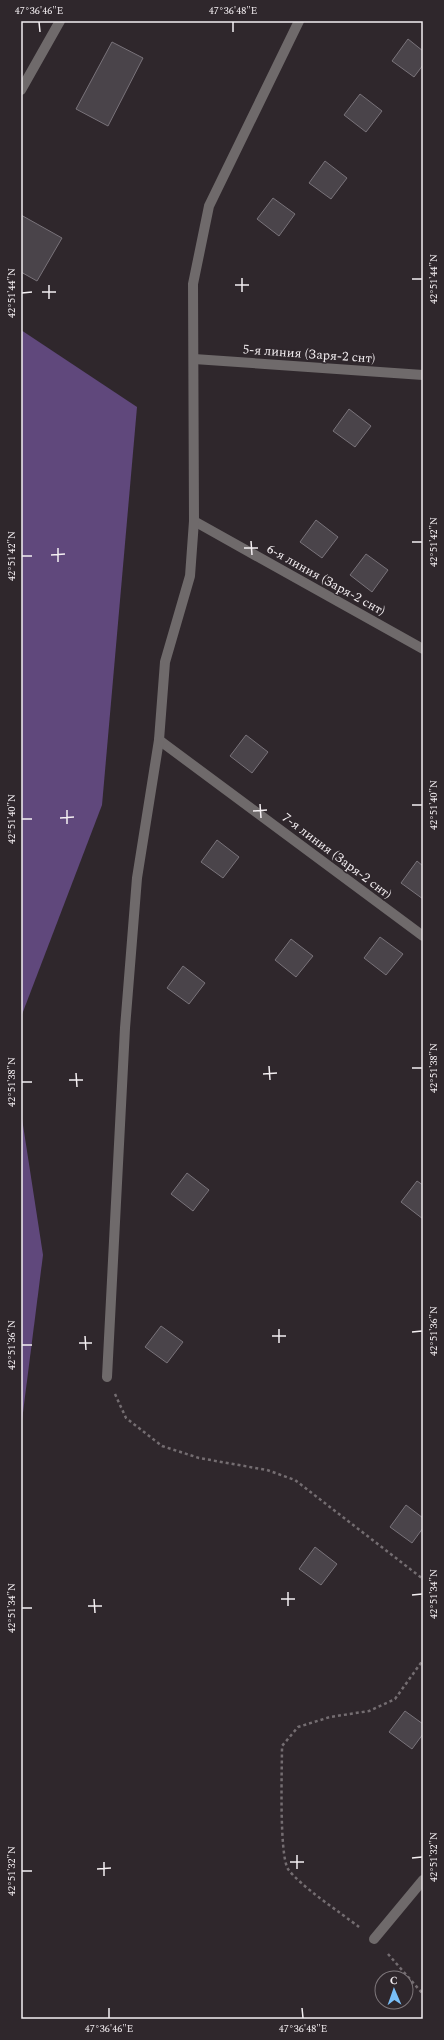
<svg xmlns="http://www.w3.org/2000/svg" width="444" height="2040" font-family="Spectral,serif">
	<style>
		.water { fill: #60487c }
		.building { fill: #4a444a; stroke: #79737a }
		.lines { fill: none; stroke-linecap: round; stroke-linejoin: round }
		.path { stroke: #746d71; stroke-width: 2.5; stroke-dasharray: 3 3; stroke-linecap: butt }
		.lane { stroke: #6f6a6b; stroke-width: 10 }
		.street { stroke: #6f6a6b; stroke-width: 10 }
		.ticks { fill: none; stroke: #f4eff2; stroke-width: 1.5 }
		.labels { text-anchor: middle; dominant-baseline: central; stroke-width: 3; stroke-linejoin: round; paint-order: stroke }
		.street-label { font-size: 13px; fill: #f4eff2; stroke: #2f272c }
		.neatline { fill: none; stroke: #f4eff2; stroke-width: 1.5 }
		.ticks-label { font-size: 10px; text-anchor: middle; fill: #f4eff2 }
	</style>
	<rect width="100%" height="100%" fill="#2f272c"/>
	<g class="water">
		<polygon points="21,330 137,407 102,805 21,1017"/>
		<polygon points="21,1112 43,1255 21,1428"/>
	</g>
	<g class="building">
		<polygon points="408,39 423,51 423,65 414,77 392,61"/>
		<polygon points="112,42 143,58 108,126 76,109"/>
		<polygon points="360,94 382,111 366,132 344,115"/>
		<polygon points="325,161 347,178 331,199 309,183"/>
		<polygon points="273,198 295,214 279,236 257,219"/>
		<polygon points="21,215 62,238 37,281 21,272"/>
		<polygon points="349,409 371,426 355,447 333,431"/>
		<polygon points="316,520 338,537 322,558 300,542"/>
		<polygon points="366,554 388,570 372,592 350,575"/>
		<polygon points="246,735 268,752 252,773 230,756"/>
		<polygon points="217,840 239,857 223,878 201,862"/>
		<polygon points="417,861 423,866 423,899 401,883"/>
		<polygon points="380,937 403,954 386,975 364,958"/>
		<polygon points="291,939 313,956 296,977 275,960"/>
		<polygon points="183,966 205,983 189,1004 167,988"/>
		<polygon points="187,1173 209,1190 193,1211 171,1194"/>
		<polygon points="417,1181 423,1185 423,1219 401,1202"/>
		<polygon points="161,1326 183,1342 167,1363 145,1347"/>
		<polygon points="406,1505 423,1518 423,1528 412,1543 390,1527"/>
		<polygon points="315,1547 337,1564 321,1585 299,1569"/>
		<polygon points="405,1711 423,1724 423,1734 412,1749 389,1732"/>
	</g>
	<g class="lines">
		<g class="path">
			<polyline points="115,1394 126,1418 162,1446 199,1458 267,1470 295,1480 423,1579"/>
			<path d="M359,1927C341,1913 300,1886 288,1869C279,1854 282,1768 282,1746L298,1727L330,1717L369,1711L395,1699L423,1660"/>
			<polyline points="388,1954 423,1994"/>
		</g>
		<polyline class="lane" points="21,90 60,21"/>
		<g class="street">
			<polyline points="194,359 423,375"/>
			<polyline points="194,521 423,649"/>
			<polyline points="159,740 423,936"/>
			<polyline points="107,1377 125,1028 137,878 159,740 165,662 190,576 194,521 193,284 209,206 299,21"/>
			<polyline points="374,1939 423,1880"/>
		</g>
	</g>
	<path class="ticks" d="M39,22L40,32M233,22V32M242,278V292M412,279H422M49,285V299M235,285H249M42,292H56M22,293L32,292M251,541L252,555M412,542H422M58,548V562M244,548H258M51,555L65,554M22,556H32M260,804L261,818M412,805H422M67,810V824M253,811L267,810M60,818L74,817M22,819H32M269,1066L270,1080M412,1068H422M76,1073L77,1087M263,1074L277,1073M69,1080H83M22,1082H32M279,1329V1343M412,1332L422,1331M85,1336L86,1350M272,1336H286M79,1343H92M22,1345H32M288,1592V1606M412,1595L422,1594M94,1599L95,1613M281,1599H295M88,1606H102M22,1608H32M297,1855V1869M412,1858L422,1857M104,1862V1876M290,1862H304M97,1869L111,1868M22,1871H32M109,2008V2018M302,2008L303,2018"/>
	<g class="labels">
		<g class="street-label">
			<text transform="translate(309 354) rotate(4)">5-я линия (Заря-2 снт)</text>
			<text transform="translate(326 580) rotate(29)">6-я линия (Заря-2 снт)</text>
			<text transform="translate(337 856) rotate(37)">7-я линия (Заря-2 снт)</text>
		</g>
	</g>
	<rect width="444" height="2040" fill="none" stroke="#2f272c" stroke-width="44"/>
	<g transform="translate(394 1990) rotate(358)"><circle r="19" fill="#2f272c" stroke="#7e777b"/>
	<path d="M0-3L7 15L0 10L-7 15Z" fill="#79bff8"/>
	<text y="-6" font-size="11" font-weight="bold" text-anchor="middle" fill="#f4eff2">С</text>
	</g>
	<rect x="22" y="22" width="400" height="1996" class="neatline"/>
	<g class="ticks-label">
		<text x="39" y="14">47°36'46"E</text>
		<text x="233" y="14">47°36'48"E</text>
		<text transform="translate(433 279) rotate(-90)" y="4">42°51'44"N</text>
		<text transform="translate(11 293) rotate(-90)" y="4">42°51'44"N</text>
		<text transform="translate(433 542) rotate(-90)" y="4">42°51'42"N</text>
		<text transform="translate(11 556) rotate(-90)" y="4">42°51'42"N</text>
		<text transform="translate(433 805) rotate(-90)" y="4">42°51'40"N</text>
		<text transform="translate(11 819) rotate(-90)" y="4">42°51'40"N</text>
		<text transform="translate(433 1068) rotate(-90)" y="4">42°51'38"N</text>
		<text transform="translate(11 1082) rotate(-90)" y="4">42°51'38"N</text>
		<text transform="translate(433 1331) rotate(-90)" y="4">42°51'36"N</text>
		<text transform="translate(11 1345) rotate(-90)" y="4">42°51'36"N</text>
		<text transform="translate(433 1594) rotate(-90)" y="4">42°51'34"N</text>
		<text transform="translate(11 1608) rotate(-90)" y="4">42°51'34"N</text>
		<text transform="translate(433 1857) rotate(-90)" y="4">42°51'32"N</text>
		<text transform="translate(11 1871) rotate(-90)" y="4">42°51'32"N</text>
		<text x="109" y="2032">47°36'46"E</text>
		<text x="303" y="2032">47°36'48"E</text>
	</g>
</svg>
